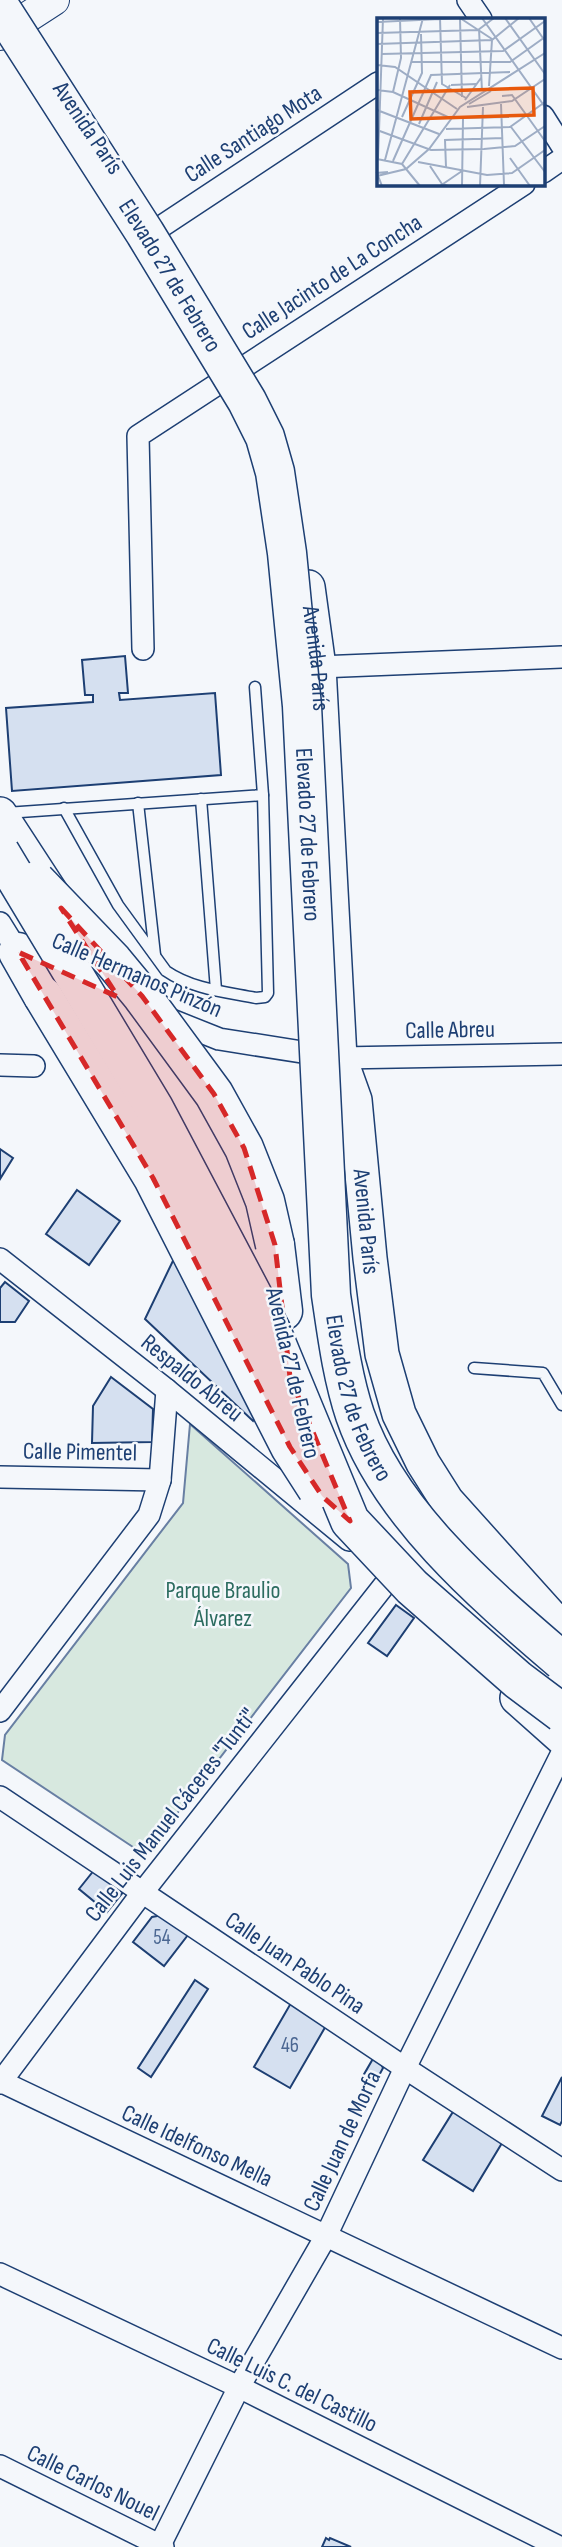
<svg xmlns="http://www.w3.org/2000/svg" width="562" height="2547" font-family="'Sofia Sans Condensed',sans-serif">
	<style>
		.green { fill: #d7e8df; stroke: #687fa3; stroke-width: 2 }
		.building { fill: #d5e0f0; stroke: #1d3f73; stroke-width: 2 }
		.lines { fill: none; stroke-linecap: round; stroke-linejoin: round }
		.lane-casing { stroke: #1d3f73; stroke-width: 13 }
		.street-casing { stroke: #1d3f73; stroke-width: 24 }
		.secondary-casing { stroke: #1d3f73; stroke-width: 32 }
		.primary-casing { stroke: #1d3f73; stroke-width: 36 }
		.highway-casing { stroke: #1d3f73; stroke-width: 41 }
		.lane { stroke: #f4f7fb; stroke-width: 10 }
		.street { stroke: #f4f7fb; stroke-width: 21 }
		.secondary { stroke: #f4f7fb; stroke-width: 30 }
		.primary { stroke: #f4f7fb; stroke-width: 33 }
		.highway { stroke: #f4f7fb; stroke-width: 38 }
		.highway-bridge-casing { stroke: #1d3f73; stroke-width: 41; stroke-linecap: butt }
		.highway-bridge { stroke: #f4f7fb; stroke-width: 38 }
		.marked { fill: #d62828; fill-opacity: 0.2; stroke: #d62828; stroke-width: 5; stroke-dasharray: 14 9; stroke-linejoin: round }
		.labels { text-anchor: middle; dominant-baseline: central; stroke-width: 5; stroke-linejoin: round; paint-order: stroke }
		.number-label { font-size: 21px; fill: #4b6792 }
		.street-label { font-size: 24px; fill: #1d3f73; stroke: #f4f7fb }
		.park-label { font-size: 24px; fill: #2c6c60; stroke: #f4f7fb }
		.inset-road { fill: none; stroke: #9eadc5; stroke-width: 2 }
		.view { fill: #e8590c; fill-opacity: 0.15; stroke: #e8590c; stroke-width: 3.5 }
		.inset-edge { fill: none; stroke: #1d3f73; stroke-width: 3.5 }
	</style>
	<rect width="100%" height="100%" fill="#f4f7fb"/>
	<polygon class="green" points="190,1424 348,1564 351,1588 145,1855 2,1760 5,1735 183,1503"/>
	<g class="building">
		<polygon points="125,656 128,693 119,693 120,700 215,693 221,775 12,791 6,708 93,702 93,695 85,695 82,660"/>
		<polygon points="0,1149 13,1158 0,1179"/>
		<polygon points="77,1190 120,1221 89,1265 46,1234"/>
		<polygon points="182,1242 270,1390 253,1421 145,1319"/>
		<polygon points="5,1282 29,1301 15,1322 0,1322 0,1288"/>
		<polygon points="111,1377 153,1409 152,1442 92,1443 93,1406"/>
		<polygon points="396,1605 414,1618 387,1656 368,1643"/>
		<polygon points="99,1864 124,1891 107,1912 79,1889"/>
		<polygon points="168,1914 191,1931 164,1966 133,1942 152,1917"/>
		<polygon points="195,1980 208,1989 151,2077 138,2068"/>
		<polygon points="291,2003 327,2024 290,2088 254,2067"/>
		<polygon points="374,2057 380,2061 383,2068 375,2083 363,2076"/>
		<polygon points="562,2077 562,2121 560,2125 542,2116"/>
		<polygon points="456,2107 505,2138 473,2191 423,2160"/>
		<polygon points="326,2538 329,2540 330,2538 351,2547 322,2547"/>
	</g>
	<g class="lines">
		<g class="lane-casing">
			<g id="lane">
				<polyline points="201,799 216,990"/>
				<polyline points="138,803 155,955"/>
				<path d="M64,808L118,905L166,971C192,989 226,992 256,998L265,997L268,993L263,795"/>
				<polyline points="6,813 263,795 255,687"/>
				<polyline points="474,1368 543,1373 562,1405"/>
			</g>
		</g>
		<g class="street-casing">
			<g id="street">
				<polyline points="468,0 481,19"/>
				<polyline points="543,116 562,146"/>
				<polyline points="543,172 562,159"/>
				<polyline points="156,230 378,83"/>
				<polyline points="143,649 138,436 524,184"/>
				<polyline points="319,667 562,657"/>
				<polyline points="0,923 18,952"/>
				<polyline points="164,1017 219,1039 340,1058 562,1054"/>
				<polyline points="0,1065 34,1066"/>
				<polyline points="0,1259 167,1390 349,1540"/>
				<polyline points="0,1477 160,1480"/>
				<polyline points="0,1711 149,1515 160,1480 167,1390"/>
				<polyline points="0,1797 405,2068 562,2170"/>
				<polyline points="0,2081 562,2348"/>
				<polyline points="0,2083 142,1893 386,1583"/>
				<polyline points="0,2274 239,2387 559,2547"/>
				<polyline points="0,2466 163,2547"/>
				<polyline points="159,2547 239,2387 326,2236 405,2068 562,1753"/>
			</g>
		</g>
		<g class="secondary-casing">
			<polyline id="secondary" points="0,35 54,0"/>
		</g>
		<g class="primary-casing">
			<g id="primary">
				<path id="s1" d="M308,587L319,667L340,1058L355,1100L370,1258L382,1354L399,1414L423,1463L447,1501L562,1629"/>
				<polyline points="0,814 56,900"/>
				<polyline points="95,960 221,1159 250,1222 266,1266"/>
				<polyline points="517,1698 562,1738"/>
			</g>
		</g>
		<g class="highway-casing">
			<g id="highway">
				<polyline points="18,952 43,996"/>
				<polyline points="336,1117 340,1058"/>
				<polyline points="275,1245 283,1311"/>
			</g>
		</g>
		<use href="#lane" class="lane"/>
		<use href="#street" class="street"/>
		<use href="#secondary" class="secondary"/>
		<use href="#primary" class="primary"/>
		<use href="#highway" class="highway"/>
		<g class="highway-bridge-casing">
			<g id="highway-bridge">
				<path id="s2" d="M0,7L145,233L247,401L265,437L275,472L287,553L302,706L331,1295C337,1335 342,1376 355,1415C389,1514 485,1595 562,1661"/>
				<polyline points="0,852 154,1108 271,1330 350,1521 412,1587 518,1680 562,1713"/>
				<polyline points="36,881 113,961 142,996 214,1094 244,1148 265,1201 275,1245"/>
				<polyline points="43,996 153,1178 290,1447 317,1489"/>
			</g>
		</g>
		<use href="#highway-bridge" class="highway-bridge"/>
	</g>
	<path class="marked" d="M61,908L142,996L214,1094L244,1148L275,1245L290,1377L350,1521L322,1496L290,1447L153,1178L18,952L118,997Z"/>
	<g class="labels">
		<g class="number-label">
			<text x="162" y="1937">54</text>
			<text x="290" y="2045">46</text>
		</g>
		<g class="street-label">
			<text transform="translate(88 128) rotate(56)">Avenida París</text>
			<text transform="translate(253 134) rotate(-33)">Calle Santiago Mota</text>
			<text stroke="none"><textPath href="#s2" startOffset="318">Elevado 27 de Febrero</textPath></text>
			<text transform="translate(332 277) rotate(-33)">Calle Jacinto de La Concha</text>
			<text stroke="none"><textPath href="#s1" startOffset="72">Avenida París</textPath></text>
			<text stroke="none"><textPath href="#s2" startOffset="906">Elevado 27 de Febrero</textPath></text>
			<text transform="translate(137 975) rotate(23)">Calle Hermanos Pinzón</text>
			<text transform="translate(450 1030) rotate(-1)">Calle Abreu</text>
			<text stroke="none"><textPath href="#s1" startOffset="639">Avenida París</textPath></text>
			<text transform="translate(293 1373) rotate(77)">Avenida 27 de Febrero</text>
			<text transform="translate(192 1378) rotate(39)">Respaldo Abreu</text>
			<text stroke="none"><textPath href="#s2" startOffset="1474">Elevado 27 de Febrero</textPath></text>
			<text transform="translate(80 1452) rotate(1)">Calle Pimentel</text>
			<text transform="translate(171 1815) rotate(-52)">Calle Luis Manuel Cáceres "Tunti"</text>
			<text transform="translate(295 1963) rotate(34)">Calle Juan Pablo Pina</text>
			<text transform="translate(342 2141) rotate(-65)">Calle Juan de Morfa</text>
			<text transform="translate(197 2146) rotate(25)">Calle Idelfonso Mella</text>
			<text transform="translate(292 2385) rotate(26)">Calle Luis C. del Castillo</text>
			<text transform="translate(93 2483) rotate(26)">Calle Carlos Nouel</text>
		</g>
		<g class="park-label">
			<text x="223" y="1590">Parque Braulio<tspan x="223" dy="28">Álvarez</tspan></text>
		</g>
	</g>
	<g transform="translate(377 18)">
		<rect width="168" height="168" fill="#f4f7fb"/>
		<path class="inset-road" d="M63,0L65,66L89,80M83,0L115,21M105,0L168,89M128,0L168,56M152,0L168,23M83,1L85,79M0,4L84,0M102,11L105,73M0,15L101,12L117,0M0,26L115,22L142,0M5,36L126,33L168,3M35,44H133L168,19M0,47L18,49L80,91M74,67L99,66M112,68L115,22M0,72L16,74L73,100L132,99M16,74L24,40L23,0M125,78L135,77L168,123M88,82L104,60M92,86L114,73M124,86L127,167L134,168M90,89L135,83L168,61M0,92L62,116M25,99L45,55L44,16M42,106L60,64M134,109L168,154M69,111L133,109L168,84M0,112L54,132L107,131L138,128L168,108M133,140L153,168M0,141L25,146L43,168M1,141L6,0M8,142L46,0M16,143L54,57L133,54M41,144L110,157L135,155L168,132M25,146L73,67M53,148L65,166L71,168M69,149L68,122L126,120M0,158L29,151L52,131L83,89L168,35M5,168L0,155L11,154M63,168L85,153M85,168L86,101M103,168L106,89"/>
		<path class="view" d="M156,70L157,97L34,101L33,74Z"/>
		<rect width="168" height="168" class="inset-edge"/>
	</g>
</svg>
